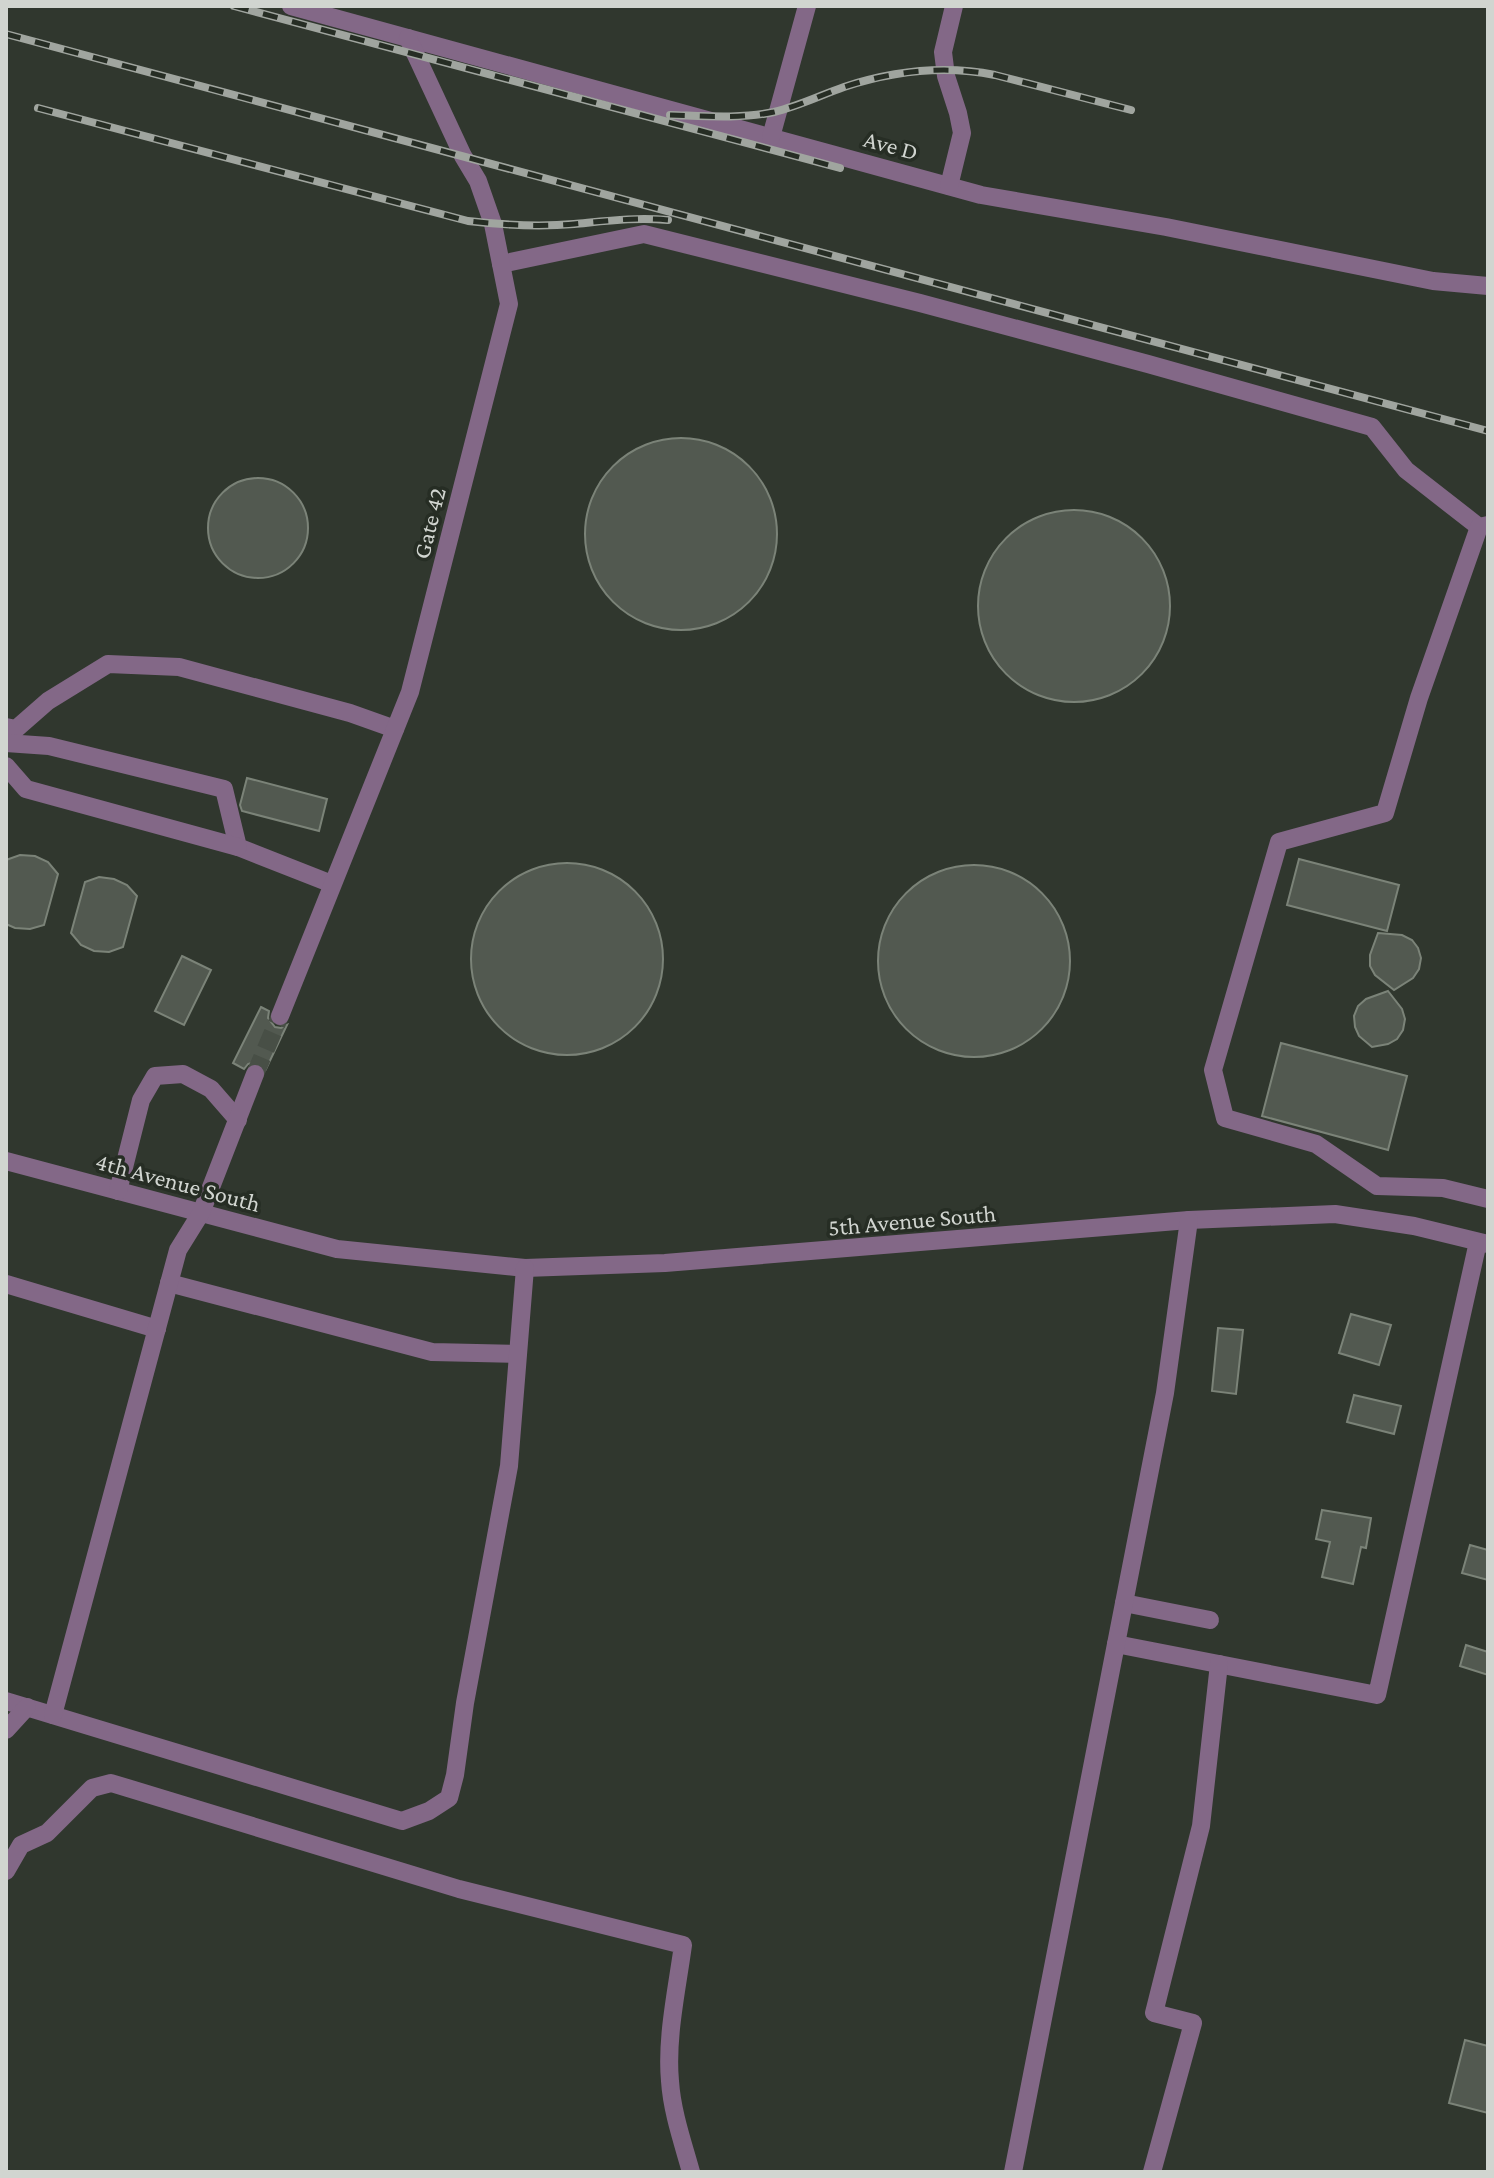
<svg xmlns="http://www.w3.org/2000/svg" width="1494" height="2178" font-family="'Crimson Pro',serif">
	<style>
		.building { fill: #525950; stroke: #7b8378; stroke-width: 2 }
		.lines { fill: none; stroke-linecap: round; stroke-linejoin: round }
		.minor-tunnel { stroke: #484f46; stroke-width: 18; stroke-dasharray: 18 9; stroke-linecap: butt }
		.minor { stroke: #836887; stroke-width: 18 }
		.rail-casing { stroke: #a0a59f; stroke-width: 8 }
		.rail { stroke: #262d24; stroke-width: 5; stroke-dasharray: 15; stroke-linecap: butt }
		.labels { text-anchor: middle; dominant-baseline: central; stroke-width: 7; stroke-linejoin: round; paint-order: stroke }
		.street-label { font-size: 24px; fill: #d1d5d0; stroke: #262d24 }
	</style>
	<rect width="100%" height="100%" fill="#30372e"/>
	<g class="building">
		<circle cx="681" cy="534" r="96"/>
		<circle cx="258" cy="528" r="50"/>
		<circle cx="1074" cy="606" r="96"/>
		<polygon points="247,778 327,799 319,831 242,811 240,805"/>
		<polygon points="20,855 35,856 48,862 58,874 44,925 30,929 15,928 6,924 6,860"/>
		<polygon points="1299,859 1399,885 1387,931 1287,905"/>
		<circle cx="567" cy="959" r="96"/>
		<circle cx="974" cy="961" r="96"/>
		<polygon points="99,877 114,879 127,885 137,896 123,947 109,952 94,951 81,945 71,933 85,882"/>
		<polygon points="1378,933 1402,935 1412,940 1418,948 1421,958 1419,969 1413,978 1394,990 1375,975 1370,966 1370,955"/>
		<polygon points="182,956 211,970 184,1025 155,1011"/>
		<polygon points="1388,991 1402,1009 1405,1019 1403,1030 1397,1039 1388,1044 1372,1047 1359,1036 1355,1027 1354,1016 1358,1006 1366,999"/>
		<polygon points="261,1007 269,1011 268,1018 275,1027 281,1028 287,1025 266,1069 260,1063 254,1062 248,1064 244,1069 233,1063"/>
		<polygon points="1281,1043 1407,1076 1388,1150 1262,1116"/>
		<polygon points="1351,1314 1391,1325 1379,1365 1339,1353"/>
		<polygon points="1218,1328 1243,1330 1236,1394 1212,1391"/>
		<polygon points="1354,1395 1401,1406 1394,1434 1347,1422"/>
		<polygon points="1322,1510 1371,1518 1366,1548 1361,1547 1353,1584 1322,1577 1330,1542 1316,1539"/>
		<polygon points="1470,1545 1488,1550 1488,1580 1462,1573"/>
		<polygon points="1466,1645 1488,1652 1488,1675 1460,1666"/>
		<polygon points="1465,2040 1488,2046 1488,2113 1449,2103"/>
	</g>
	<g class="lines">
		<polyline class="minor-tunnel" points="255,1074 280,1016"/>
		<g class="minor">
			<polyline points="291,6 981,195 1166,227 1433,281 1488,286"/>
			<polyline points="771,137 807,6"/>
			<polyline points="949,186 962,133 958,113 946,76 943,52 954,6"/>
			<polyline points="501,264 644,234 920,303 1148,364 1372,427 1406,470 1479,527"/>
			<polyline points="1488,525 1479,527 1419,698 1385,813 1279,842 1213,1070 1225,1118 1316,1144 1377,1186 1443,1188 1488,1199"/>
			<polyline points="6,727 16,729 48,701 108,664 179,667 350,713 395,729"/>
			<polyline points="6,743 49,746 224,789 238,847 332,884"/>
			<polyline points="6,766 26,789 238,847"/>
			<polyline points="280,1016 410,692 509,304 493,224 478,181 463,156 408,38"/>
			<polyline points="6,1161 337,1249 525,1268 665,1263 1189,1220 1335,1214 1414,1226 1488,1244"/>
			<polyline points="118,1191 141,1100 155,1076 183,1074 211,1089 238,1120"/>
			<polyline points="169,1283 432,1352 517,1354"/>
			<polyline points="6,1284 157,1329"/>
			<polyline points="1124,1603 1210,1620"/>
			<polyline points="1116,1644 1377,1695 1478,1242"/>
			<polyline points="6,1701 402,1821 429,1811 449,1798 455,1775 465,1703 509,1466 525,1268"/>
			<polyline points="53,1715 178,1250 201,1213 255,1074"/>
			<polyline points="6,1730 27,1707"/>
			<path d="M6,1871L21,1845L47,1833L92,1788L111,1783L459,1889L683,1945C677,1989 666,2038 670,2081C672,2112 683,2143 691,2172"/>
			<polyline points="1013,2172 1165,1393 1189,1220"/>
			<polyline points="1152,2172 1193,2023 1154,2013 1201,1826 1219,1664"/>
		</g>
		<g class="rail-casing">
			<g id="rail">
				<polyline points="234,6 840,168"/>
				<polyline points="6,34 1488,431"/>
				<path d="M38,108L468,221C503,225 538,227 574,224C606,221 636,217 668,220"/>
				<path d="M670,115C704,116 741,119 774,112C799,106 821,95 844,87C893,71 944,65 995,75L1131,110"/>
			</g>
		</g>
		<use href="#rail" class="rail"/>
	</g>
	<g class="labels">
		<g class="street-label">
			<text transform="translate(891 145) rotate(15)">Ave D</text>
			<text transform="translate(429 523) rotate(-76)">Gate 42</text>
			<text transform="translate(178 1182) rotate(15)">4th Avenue South</text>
			<text transform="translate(912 1220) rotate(-5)">5th Avenue South</text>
		</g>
	</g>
	<rect width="1494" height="2178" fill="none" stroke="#d1d5d0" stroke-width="16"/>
</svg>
